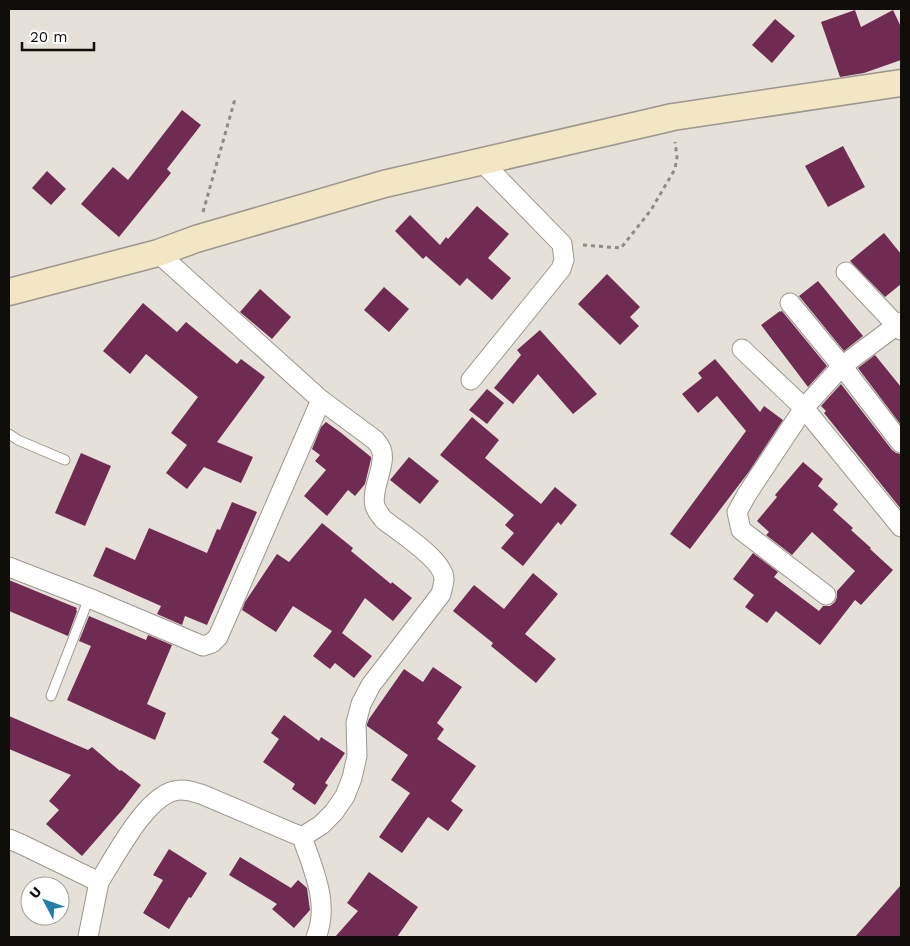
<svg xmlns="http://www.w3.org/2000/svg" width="910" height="946" font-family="'Work Sans',sans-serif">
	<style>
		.building { fill: #702b53 }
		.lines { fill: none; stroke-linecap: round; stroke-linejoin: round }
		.lane-casing { stroke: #9b968e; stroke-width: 11 }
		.street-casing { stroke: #9b968e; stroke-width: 21 }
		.secondary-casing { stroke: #9b968e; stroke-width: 29 }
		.path { stroke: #8e8b84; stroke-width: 3; stroke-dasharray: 4 4; stroke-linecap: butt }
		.lane { stroke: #fff; stroke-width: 9 }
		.street { stroke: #fff; stroke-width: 19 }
		.secondary { stroke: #f2e6c4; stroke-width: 26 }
	</style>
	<rect width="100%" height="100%" fill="#e6e1d8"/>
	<g class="building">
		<polygon points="855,10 861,27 893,10 901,27 901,60 864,73 840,77 821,22"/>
		<polygon points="775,19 795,36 772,63 752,45"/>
		<polygon points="182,110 201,125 167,169 171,173 119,237 81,204 113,167 128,180"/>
		<polygon points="843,146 865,187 828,207 805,166"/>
		<polygon points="47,171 66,189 51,205 32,188"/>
		<polygon points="477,206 509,234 488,258 511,278 492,300 467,278 460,286 426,256 423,259 395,231 410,215 440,245 446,237 448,239"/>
		<polygon points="884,233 901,254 901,284 885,297 850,261"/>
		<polygon points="607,274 640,307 630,317 639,326 620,345 578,304"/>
		<polygon points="818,281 863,336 844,351 799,296"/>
		<polygon points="384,287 409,309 389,332 364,310"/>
		<polygon points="260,289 291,317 272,339 240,312"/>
		<polygon points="143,303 177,332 186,322 237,364 241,359 265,377 217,442 253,457 241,483 204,467 187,489 166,473 187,445 171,433 198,397 146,354 130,374 103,351"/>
		<polygon points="780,311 780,312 782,311 827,366 808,387 761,325"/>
		<polygon points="540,330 597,394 573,414 538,374 513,404 494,388 521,355 517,350"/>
		<polygon points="875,355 901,387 901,425 858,368"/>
		<polygon points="715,359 760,412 764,406 783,420 748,473 690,549 670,534 746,431 717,396 698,413 682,394 702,378 698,373"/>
		<polygon points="841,384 892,450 896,453 901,454 901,509 824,413 826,411 821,406"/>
		<polygon points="487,389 504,403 487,424 469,410"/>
		<polygon points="472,417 499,440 485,458 541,504 555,487 577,505 561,525 558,522 523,566 501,548 514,533 505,525 514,515 440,455"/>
		<polygon points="326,422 340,432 371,457 371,459 365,484 355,496 348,490 327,516 304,496 326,470 315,461 320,455 312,449 321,427"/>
		<polygon points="81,453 111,466 85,526 55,513"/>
		<polygon points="409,457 439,481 420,504 390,480"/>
		<polygon points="803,462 823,479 818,486 838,504 833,510 853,528 851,530 871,548 870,549 893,570 861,605 855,600 820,645 776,611 767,623 745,607 754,595 733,579 753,553 778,572 774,577 819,611 823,606 830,606 835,602 837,597 837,591 855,571 812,532 792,555 766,535 769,532 757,521 777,497 775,495"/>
		<polygon points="232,502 257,512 207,625 185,616 182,625 157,614 161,606 93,576 106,547 135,560 149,528 207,553 217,529 220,530"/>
		<polygon points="322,523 353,548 351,551 391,584 392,582 412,598 393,621 365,598 342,633 372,656 354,678 335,663 330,669 313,656 332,631 293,606 276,632 242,610 245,602 277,554 289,562"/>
		<polygon points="533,573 558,594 525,634 556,659 536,683 491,646 493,643 453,611 474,585 504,609"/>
		<polygon points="9,580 77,608 76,610 77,611 68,636 9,611"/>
		<polygon points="89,616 146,640 148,635 172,645 147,704 166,713 155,740 67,700 91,646 79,641"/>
		<polygon points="433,667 462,687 437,723 444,729 437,739 476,766 451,801 463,810 448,831 428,817 402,853 379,837 410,793 391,780 408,755 367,726 367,724 369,719 404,669 423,682"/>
		<polygon points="284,715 319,741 321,737 345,753 325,783 328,785 315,805 292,789 295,784 263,762 279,739 271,733"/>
		<polygon points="9,716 88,750 92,747 120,771 121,770 141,785 123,809 82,856 46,824 59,810 49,801 71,775 9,749"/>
		<polygon points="169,849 207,873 191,898 189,897 169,929 143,913 163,880 153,875"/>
		<polygon points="240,857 291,888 298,880 307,888 310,910 294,928 272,909 277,904 229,875"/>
		<polygon points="369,872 418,907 397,937 335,937 358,911 347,903"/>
		<polygon points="901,885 901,937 855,937"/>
	</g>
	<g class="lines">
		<g class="lane-casing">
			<g id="lane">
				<polyline points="9,434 18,440 65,460"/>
				<polyline points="51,696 89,598"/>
			</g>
		</g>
		<g class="street-casing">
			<g id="street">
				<polyline points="846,272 901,330"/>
				<polyline points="790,303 842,366 901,443"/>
				<polyline points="742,349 804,408 901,527"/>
				<polyline points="471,380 561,269 564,260 562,244 482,162"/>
				<polyline points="9,567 89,598 203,646 212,643 218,637 321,400"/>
				<polyline points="826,595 741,530 737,512 747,494 804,408 842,366 901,322"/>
				<path d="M302,837C313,869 330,904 316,937"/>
				<path d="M9,839L23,845L99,882C115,857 145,798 174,791C183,788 193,792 201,794L302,837L321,825L334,812L345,796L352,778L357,756L356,723L361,704L371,685L441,594C442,589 444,583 444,579C444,560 398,531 384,520C381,516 377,512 375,506C370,489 389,461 380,447C379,444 377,443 375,440L321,400L158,253"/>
				<polyline points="88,937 99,882"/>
			</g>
		</g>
		<g class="secondary-casing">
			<polyline id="secondary" points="9,292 158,253 196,239 384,184 673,117 901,83"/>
		</g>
		<g class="path">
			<polyline points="203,212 235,99"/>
			<polyline points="583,245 621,248 651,210 675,169 677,157 675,142"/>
		</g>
		<use href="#lane" class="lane"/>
		<use href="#street" class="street"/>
		<use href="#secondary" class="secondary"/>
	</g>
	<rect width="910" height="946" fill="none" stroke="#0f0e0b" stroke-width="20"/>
	<g transform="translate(45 901) rotate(311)"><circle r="24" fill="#ffffff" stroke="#9f9f9d"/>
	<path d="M0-4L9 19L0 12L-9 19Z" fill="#217eab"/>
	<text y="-8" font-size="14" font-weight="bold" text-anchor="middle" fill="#0f0e0b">U</text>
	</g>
	<path d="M22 42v8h72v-8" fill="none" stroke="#0f0e0b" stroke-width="2.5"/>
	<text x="30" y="42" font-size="15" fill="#0f0e0b" stroke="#ffffff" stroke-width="4" paint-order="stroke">20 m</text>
</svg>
